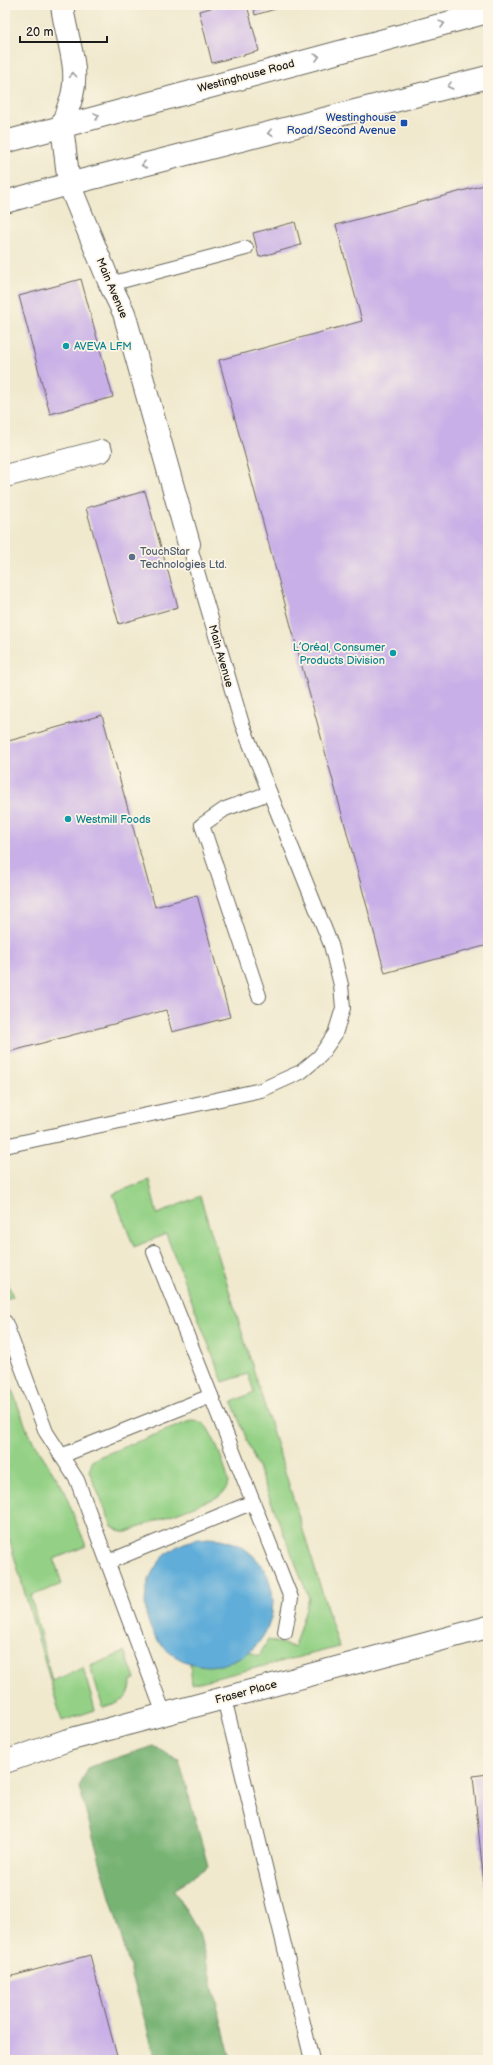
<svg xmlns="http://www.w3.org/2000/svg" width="493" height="2065" font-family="'Balsamiq Sans',sans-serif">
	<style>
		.green { fill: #94d186; stroke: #587651 }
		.forest { fill: #77b373; stroke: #4a6848 }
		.water { fill: #60add9; stroke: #3e647a }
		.building { fill: #c8afe7 }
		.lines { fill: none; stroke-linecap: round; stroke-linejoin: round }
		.service-casing { stroke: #66645a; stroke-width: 16 }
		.minor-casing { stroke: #66645a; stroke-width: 24 }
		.tertiary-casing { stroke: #66645a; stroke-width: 24 }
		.service { stroke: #fff; stroke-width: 14 }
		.minor { stroke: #fff; stroke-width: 22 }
		.tertiary { stroke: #fff; stroke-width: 22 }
		.oneway { stroke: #999 }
		.transit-dot { fill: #1a4fb4; stroke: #fcf5e5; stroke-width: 1.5 }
		.culture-dot { fill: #0f9aa8; stroke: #fcf5e5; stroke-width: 1.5 }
		.service-dot { fill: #5c6f8a; stroke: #fcf5e5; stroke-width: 1.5 }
		.labels { text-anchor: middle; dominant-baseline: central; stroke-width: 3.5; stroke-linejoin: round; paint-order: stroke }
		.street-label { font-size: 11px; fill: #1c1c1c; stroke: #fcf5e5 }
		.transit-label { font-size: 11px; fill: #164399; stroke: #fcf5e5; text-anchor: end }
		.culture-label { font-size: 11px; fill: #0d838f; stroke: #fcf5e5; text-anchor: start }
		.service-label { font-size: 11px; fill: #4e5e75; stroke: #fcf5e5; text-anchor: start }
	</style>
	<rect width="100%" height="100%" fill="#fcf5e5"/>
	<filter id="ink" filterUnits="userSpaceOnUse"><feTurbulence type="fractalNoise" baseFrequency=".025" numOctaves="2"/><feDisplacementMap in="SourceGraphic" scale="8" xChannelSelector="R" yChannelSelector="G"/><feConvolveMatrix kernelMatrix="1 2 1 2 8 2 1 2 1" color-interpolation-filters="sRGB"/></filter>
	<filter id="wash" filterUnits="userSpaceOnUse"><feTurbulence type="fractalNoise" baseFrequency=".012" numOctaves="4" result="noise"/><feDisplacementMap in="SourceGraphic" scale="16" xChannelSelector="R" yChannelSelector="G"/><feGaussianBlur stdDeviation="0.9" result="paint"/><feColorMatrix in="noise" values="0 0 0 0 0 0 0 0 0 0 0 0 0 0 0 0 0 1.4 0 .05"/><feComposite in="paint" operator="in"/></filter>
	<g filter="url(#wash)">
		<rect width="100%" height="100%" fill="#f0e9ce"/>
		<g class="green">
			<path d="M149,1180L157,1214L200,1196L339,1647L192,1684L190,1663C210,1667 232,1663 249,1651L259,1656L268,1640L294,1647L309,1598L232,1402L254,1392L248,1374L223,1382L166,1234L134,1247L113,1194Z"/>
			<polygon points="5,1276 13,1297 5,1299"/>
			<polygon points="5,1371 29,1435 62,1486 86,1546 54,1559 62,1584 31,1596 52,1681 83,1668 95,1710 62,1721 5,1525"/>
			<path d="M190,1421C196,1421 200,1421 205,1425C212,1431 229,1475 228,1483C227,1489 224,1492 220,1496L127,1532H121L112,1526L89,1471L92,1461L96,1458Z"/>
			<path d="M125,1652L135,1679L131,1680C131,1700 120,1703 103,1708L90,1666Z"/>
		</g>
		<polygon class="forest" points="153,1746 179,1760 208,1866 174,1890 199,1933 231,2060 156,2060 79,1787 89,1767"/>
		<circle class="water" cx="209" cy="1602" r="64"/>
		<g id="blocks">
			<g class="building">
				<polygon points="222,5 247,5 259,51 212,63 199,11"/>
				<polygon points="253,5 289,5 255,15"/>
				<polygon points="488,184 488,945 385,973 219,360 362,321 336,225"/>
				<polygon points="295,222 301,245 259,257 253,233"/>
				<polygon points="81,279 113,397 50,414 19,296"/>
				<polygon points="145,491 178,607 119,624 86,508"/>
				<polygon points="102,715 155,907 197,895 230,1017 172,1032 166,1010 5,1053 5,742"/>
				<polygon points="488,1774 488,1885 484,1885 473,1776"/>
				<polygon points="90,1955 118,2060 5,2060 5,1978"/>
			</g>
		</g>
	</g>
	<g filter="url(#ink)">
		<use href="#blocks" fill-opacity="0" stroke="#66645a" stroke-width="1"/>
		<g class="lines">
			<g class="service-casing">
				<g id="service">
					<polyline points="110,284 246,248"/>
					<polyline points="259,996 202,825 225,809 269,793"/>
					<polyline points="5,1146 261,1090 301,1072 320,1056 335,1034 343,1008 341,985 331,945 242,724 189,544"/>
					<polyline points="154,1252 291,1598 285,1632"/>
					<polyline points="5,1322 46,1432 77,1480 164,1714"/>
					<polyline points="61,1456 211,1396"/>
					<polyline points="108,1562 253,1502"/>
					<polyline points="224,1698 312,2060"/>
				</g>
			</g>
			<g class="minor-casing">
				<g id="minor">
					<path d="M62,126C65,116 69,106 72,96C80,66 65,35 62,5"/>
					<polyline points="69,184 110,284 124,313 189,544"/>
					<polyline points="5,476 101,451"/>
					<polyline points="5,1762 68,1740 488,1627"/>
				</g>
			</g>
			<g class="tertiary-casing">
				<g id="tertiary">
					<polyline points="62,126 69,184"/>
					<polyline points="5,142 488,12"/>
					<polyline points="5,202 69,184 488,77"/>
				</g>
			</g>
			<use href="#service" class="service"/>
			<use href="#minor" class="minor"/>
			<use href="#tertiary" class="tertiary"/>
		</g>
		<defs><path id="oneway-chevron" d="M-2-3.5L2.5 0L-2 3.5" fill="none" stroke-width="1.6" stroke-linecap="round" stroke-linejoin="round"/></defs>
		<g class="oneway">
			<use href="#oneway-chevron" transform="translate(442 24) rotate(-15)"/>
			<use href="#oneway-chevron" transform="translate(317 57) rotate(-15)"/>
			<use href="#oneway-chevron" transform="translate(73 75) rotate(-94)"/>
			<use href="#oneway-chevron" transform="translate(450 86) rotate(166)"/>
			<use href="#oneway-chevron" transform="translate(97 116) rotate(-15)"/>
			<use href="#oneway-chevron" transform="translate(270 133) rotate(166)"/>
			<use href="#oneway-chevron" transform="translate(144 165) rotate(166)"/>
		</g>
	</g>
	<rect class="transit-dot" x="400" y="119" width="8" height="8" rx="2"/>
	<g class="culture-dot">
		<circle cx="66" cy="346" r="4"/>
		<circle cx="393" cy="653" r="4"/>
		<circle cx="68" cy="819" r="4"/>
	</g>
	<circle class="service-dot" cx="132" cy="557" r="4"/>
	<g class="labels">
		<g class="street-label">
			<text transform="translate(246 76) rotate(-15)">Westinghouse Road</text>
			<text transform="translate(112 288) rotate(67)">Main Avenue</text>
			<text transform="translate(221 656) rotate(74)">Main Avenue</text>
			<text transform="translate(246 1692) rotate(-15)">Fraser Place</text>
		</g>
		<g class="transit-label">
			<text x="396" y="117">Westinghouse<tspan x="396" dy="13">Road/Second Avenue</tspan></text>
		</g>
		<g class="culture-label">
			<text x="74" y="346">AVEVA LFM</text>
			<text x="385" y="647" text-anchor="end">L’Oréal, Consumer<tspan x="385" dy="13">Products Division</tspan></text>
			<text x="76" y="819">Westmill Foods</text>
		</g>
		<g class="service-label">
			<text x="140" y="551">TouchStar<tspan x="140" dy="13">Technologies Ltd.</tspan></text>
		</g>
	</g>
	<rect width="493" height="2065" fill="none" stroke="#fcf5e5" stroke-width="20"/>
	<path d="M20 36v6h87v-6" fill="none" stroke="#1c1c1c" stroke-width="2"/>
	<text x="26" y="36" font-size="12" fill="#1c1c1c" stroke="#fcf5e5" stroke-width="3" paint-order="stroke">20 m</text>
</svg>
